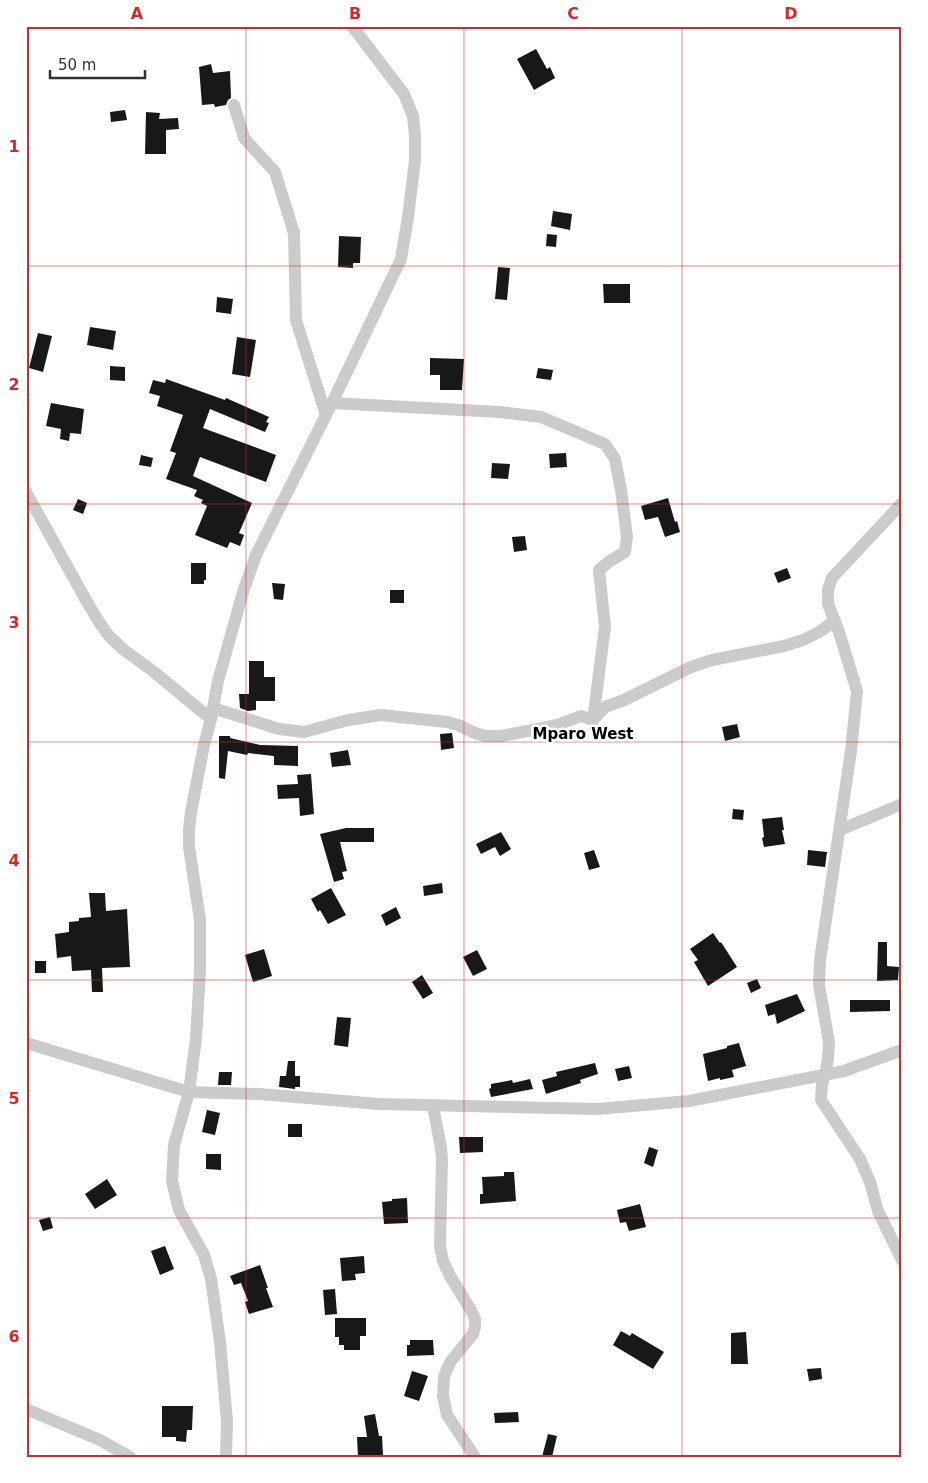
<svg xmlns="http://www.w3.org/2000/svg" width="928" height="1483" font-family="'DejaVu Sans',sans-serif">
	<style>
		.building { fill: #181818 }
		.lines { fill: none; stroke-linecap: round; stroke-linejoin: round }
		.street { stroke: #cbcbcb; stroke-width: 12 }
		.grid { fill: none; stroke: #d62828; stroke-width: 1; stroke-opacity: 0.55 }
		.labels { text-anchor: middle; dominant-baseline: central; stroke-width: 5; stroke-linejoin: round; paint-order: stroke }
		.quarter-label { font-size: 15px; font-weight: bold; fill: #000; stroke: #fff }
		.neatline { fill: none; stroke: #d62828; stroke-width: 2 }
		.grid-label { font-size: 16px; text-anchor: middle; font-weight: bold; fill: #d62828 }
	</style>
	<rect width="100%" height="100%" fill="#fff"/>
	<g class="building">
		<polygon points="536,49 547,69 550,67 555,78 534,90 517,59"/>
		<polygon points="211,64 213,73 230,71 231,98 228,100 226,105 215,107 214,104 202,105 199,67"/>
		<polygon points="125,110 127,120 111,122 110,112"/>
		<polygon points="146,112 160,113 159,119 178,118 179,129 166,130 166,154 145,154"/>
		<polygon points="553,211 572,214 570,230 551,226"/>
		<polygon points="547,234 557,235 556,247 546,246"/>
		<polygon points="339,236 361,237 360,263 353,263 353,268 338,267"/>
		<polygon points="498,267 510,268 507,300 495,299"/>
		<polygon points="603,284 630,284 630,303 604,303"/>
		<polygon points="217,297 233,299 231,314 216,312"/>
		<polygon points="90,327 116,331 113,350 87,345"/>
		<polygon points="38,333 52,336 43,372 29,368"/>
		<polygon points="237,337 256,340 250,377 232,374"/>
		<polygon points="430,358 464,359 462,390 440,390 440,375 430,375"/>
		<polygon points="110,366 125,367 125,381 110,380"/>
		<polygon points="538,368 553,370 551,380 536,378"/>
		<polygon points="166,379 225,400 226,398 269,417 266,422 269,423 265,432 210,409 203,428 276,455 266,482 200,457 193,476 252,503 239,533 244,535 240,546 230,542 227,548 195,535 207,506 201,503 203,500 194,496 197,490 166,479 176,453 170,451 183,415 157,406 160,396 149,393 153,380 165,383"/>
		<polygon points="51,403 84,409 81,434 70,433 69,441 60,439 61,429 46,426"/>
		<polygon points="566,453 567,467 550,468 549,454"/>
		<polygon points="141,455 153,458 151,467 139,465"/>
		<polygon points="492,463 510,464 508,479 491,478"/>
		<polygon points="668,498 675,522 677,521 680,532 665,537 658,517 645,520 641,506"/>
		<polygon points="78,499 87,503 83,514 73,510"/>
		<polygon points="525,536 527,550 514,552 512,537"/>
		<polygon points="191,563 206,563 206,580 204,580 204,584 191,584"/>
		<polygon points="787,568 791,578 778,583 774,573"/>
		<polygon points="272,583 285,584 283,600 274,599"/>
		<rect x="390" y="590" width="14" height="13"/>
		<polygon points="249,661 264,661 264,677 275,677 275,701 256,701 256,710 248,711 240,708 239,694 249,694"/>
		<polygon points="737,724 740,737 725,741 722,727"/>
		<polygon points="452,733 454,748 441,750 440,734"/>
		<polygon points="219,736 230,736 230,738 260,745 298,746 298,766 274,765 274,756 248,753 247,755 228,751 225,779 219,778"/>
		<polygon points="348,750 351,765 332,767 330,753"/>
		<polygon points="311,774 314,814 300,816 299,798 278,799 277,785 298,784 297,775"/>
		<polygon points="733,809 744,810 743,820 732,819"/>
		<polygon points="782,817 784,830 782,830 785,844 764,847 762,838 764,837 762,819"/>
		<polygon points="346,828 374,828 374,842 340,842 347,871 342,872 344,879 334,882 320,834"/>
		<polygon points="501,832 511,849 500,856 495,847 481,854 476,844"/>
		<polygon points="594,850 600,867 589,870 584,853"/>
		<polygon points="808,850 827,852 825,867 807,865"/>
		<polygon points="442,883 443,893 424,896 423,886"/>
		<polygon points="331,888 346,915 328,924 320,910 318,912 311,899"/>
		<polygon points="89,893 105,893 106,911 127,909 130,967 102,968 103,992 92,992 91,970 72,971 71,956 57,958 55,934 69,932 69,922 79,921 79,918 91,917"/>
		<polygon points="396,907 401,918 386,926 381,915"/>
		<polygon points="713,933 720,943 721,942 737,967 708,986 694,962 698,960 690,949"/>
		<polygon points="878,942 887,942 887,966 899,967 898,980 877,981"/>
		<polygon points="264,949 272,976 253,982 245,955"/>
		<polygon points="477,950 487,969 473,976 463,957"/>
		<rect x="35" y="961" width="11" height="12"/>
		<polygon points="422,975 433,993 423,999 412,982"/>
		<polygon points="757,979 761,988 751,993 747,983"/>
		<polygon points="797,994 805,1011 777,1024 775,1014 768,1016 765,1005"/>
		<polygon points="850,1000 890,1000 890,1011 850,1012"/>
		<polygon points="337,1017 351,1018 348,1047 334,1045"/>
		<polygon points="739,1043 746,1066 732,1070 734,1077 720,1080 720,1078 708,1081 703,1054 727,1048 727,1046"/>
		<polygon points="288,1061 295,1061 295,1076 300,1076 300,1087 295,1087 295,1089 279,1087 280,1076 286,1076"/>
		<polygon points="595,1063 598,1074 580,1080 581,1083 546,1094 542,1080 557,1076 556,1072"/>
		<polygon points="629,1066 632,1078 618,1081 615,1069"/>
		<polygon points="219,1072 232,1072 231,1085 218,1085"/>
		<polygon points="530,1079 533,1089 491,1097 489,1089 491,1088 491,1084 512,1080 513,1083"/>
		<polygon points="207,1110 220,1113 215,1135 202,1132"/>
		<rect x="288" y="1124" width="14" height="13"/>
		<polygon points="459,1137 483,1137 483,1152 460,1153"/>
		<polygon points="649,1147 658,1150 653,1167 644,1163"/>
		<polygon points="206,1154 221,1154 221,1170 206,1169"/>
		<polygon points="504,1172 514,1172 516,1201 480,1204 480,1194 483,1194 482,1177 504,1176"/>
		<polygon points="107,1179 117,1195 95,1209 85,1194"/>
		<polygon points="407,1198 408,1223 384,1224 382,1202 392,1201 392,1199"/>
		<polygon points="640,1204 646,1227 629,1231 626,1222 620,1223 617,1210"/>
		<polygon points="50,1217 53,1228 43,1231 39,1220"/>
		<polygon points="165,1246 174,1269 160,1275 151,1251"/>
		<polygon points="364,1256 365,1273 355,1274 356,1280 342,1281 340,1258"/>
		<polygon points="260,1265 268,1288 266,1288 273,1307 249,1314 245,1302 248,1301 241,1283 234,1285 230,1276"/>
		<polygon points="335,1289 337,1314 325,1315 323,1290"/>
		<polygon points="335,1318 366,1318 366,1336 360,1336 360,1350 344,1350 344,1345 339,1345 339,1337 335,1337"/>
		<polygon points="621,1331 630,1336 632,1333 664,1352 653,1369 613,1345"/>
		<polygon points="746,1332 748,1364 731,1364 731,1333"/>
		<polygon points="410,1340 433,1340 434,1355 407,1356 407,1345 410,1345"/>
		<polygon points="821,1368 822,1379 809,1381 807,1369"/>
		<polygon points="412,1371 428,1376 419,1401 404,1396"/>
		<polygon points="162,1406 193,1406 192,1430 187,1430 186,1442 176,1441 176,1437 162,1437"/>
		<polygon points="518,1412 519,1422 495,1423 494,1413"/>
		<polygon points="375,1414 379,1436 382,1436 383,1455 358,1457 357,1437 367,1437 364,1416"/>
		<polygon points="548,1434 557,1436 552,1457 542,1457"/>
	</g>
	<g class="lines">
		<g class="street">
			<polyline points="234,105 244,138 275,172 294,233 296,320 326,415"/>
			<polyline points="332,403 500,412 541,417 605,444 615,459 621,490 627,537 625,552 610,561 599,570 605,627 593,720"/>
			<polyline points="26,492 87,602 99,622 109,636 124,650 154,672 211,719"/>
			<polyline points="902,503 832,578 828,590 828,604 839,632 857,691 851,751 820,960 819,985 829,1042 828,1059 825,1074 822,1084 821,1100 860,1159 870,1182 878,1211 902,1260"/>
			<polyline points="213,708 279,729 304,732 348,720 381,715 447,722 458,725 475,733 485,736 501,736 538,729 560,724 581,716 593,720 605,707 624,700 691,667 712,660 784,646 803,640 819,632 835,621"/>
			<polyline points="840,830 902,804"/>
			<polyline points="26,1043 189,1092 260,1094 379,1104 598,1109 689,1101 844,1071 902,1050"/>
			<polyline points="433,1106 441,1148 442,1159 440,1246 443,1261 450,1276 472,1312 475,1319 475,1327 473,1334 451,1361 447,1369 444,1377 443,1396 447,1415 475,1457"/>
			<polyline points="26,1409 100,1440 130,1457"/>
			<polyline points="226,1457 227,1421 220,1342 211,1279 204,1255 179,1210 172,1181 174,1145 189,1092 196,1038 200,971 200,920 189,847 189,830 191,812 204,745 211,719 218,681 243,592 256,555 332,403 401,259 408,217 415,160 415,136 413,116 404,94 352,26"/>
		</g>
	</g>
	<path class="grid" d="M246,26V1457M464,26V1457M682,26V1457M26,266H902M26,504H902M26,742H902M26,980H902M26,1218H902"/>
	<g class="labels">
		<g class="quarter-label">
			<text x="583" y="734">Mparo West</text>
		</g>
	</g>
	<rect width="928" height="1483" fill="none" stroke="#ffffff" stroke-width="55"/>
	<path d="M50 70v8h95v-8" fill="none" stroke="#313131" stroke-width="2.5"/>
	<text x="58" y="70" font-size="15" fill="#313131" stroke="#ffffff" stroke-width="4" paint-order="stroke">50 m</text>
	<rect x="28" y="28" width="872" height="1428" class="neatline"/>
	<g class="grid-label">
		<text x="137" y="19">A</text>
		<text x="355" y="19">B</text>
		<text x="573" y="19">C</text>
		<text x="791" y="19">D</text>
		<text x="14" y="152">1</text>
		<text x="14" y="390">2</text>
		<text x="14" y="628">3</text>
		<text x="14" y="866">4</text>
		<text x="14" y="1104">5</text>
		<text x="14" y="1342">6</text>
	</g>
</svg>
